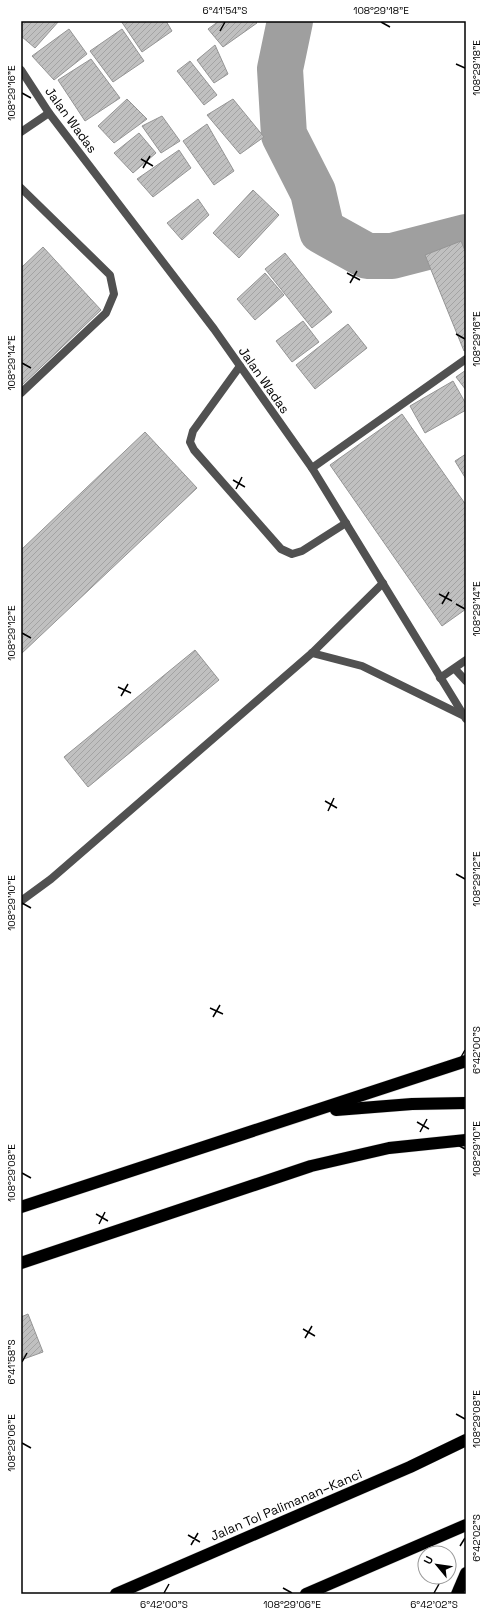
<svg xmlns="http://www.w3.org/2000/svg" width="487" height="1615" font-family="'Space Grotesk',sans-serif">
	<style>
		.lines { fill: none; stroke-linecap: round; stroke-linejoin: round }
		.river { stroke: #9f9f9f; stroke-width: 46 }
		.building { fill: url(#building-hatch); stroke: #959595 }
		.highway-casing { stroke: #dbdbdb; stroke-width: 13 }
		.lane { stroke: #515151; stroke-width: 8 }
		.street { stroke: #515151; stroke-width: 8 }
		.highway { stroke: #000; stroke-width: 12 }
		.ticks { fill: none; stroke: #000; stroke-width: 1.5 }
		.labels { text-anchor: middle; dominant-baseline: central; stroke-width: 3; stroke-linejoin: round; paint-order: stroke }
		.street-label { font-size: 13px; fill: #000; stroke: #fff }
		.neatline { fill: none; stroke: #000; stroke-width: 1.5 }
		.ticks-label { font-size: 10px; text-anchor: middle; fill: #000 }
	</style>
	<defs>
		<pattern id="building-hatch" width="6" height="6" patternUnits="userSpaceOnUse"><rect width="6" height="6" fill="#c0c0c0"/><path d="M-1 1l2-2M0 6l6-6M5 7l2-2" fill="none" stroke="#a3a3a3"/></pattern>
	</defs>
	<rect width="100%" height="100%" fill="#fff"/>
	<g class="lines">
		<polyline class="river" points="290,21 280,69 284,135 313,192 322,231 367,256 392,256 466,237"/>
	</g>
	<g class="building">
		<polygon points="24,21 59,21 35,48 21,36 21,24"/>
		<polygon points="121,21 166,21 172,31 142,52"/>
		<polygon points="219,21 255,21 257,23 223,47 208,29"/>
		<polygon points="69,29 87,54 54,80 32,56"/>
		<polygon points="122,29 144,61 113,82 90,51"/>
		<polygon points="215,45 228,74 214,83 197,60"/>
		<polygon points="91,59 120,98 85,121 58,80"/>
		<polygon points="190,61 217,95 204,105 177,71"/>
		<polygon points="127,99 147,119 114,143 98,126"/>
		<polygon points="233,99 264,137 240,154 207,115"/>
		<polygon points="162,116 180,141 161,153 142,126"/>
		<polygon points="207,124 234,171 214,185 183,141"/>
		<polygon points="139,133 156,153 133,173 114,153"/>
		<polygon points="179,150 191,168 153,197 137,179"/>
		<polygon points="253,190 279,215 239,258 213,233"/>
		<polygon points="198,199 209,215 182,240 167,223"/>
		<polygon points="461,241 466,253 466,350 464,351 425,255"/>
		<polygon points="43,247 101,310 21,386 21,268"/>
		<polygon points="285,253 332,312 312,328 265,269"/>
		<polygon points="265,273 284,295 255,320 237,299"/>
		<polygon points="303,321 319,342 292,362 276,341"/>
		<polygon points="348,324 367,348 315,389 296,365"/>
		<polygon points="466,370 466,390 456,377"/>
		<polygon points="453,381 466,404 466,410 425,433 410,406"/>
		<polygon points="402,414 466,505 466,609 442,626 330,465"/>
		<polygon points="145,432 197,488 21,654 21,550"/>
		<polygon points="466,454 466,479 455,461"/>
		<polygon points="195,650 219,680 88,787 64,757"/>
		<polygon points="28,1314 43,1352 21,1360 21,1317"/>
	</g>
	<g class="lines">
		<g class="highway-casing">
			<g id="highway">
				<polyline points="336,1110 412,1104 466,1103"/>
				<polyline points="21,1207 466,1061"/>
				<polyline points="21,1263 311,1166 389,1148 466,1140"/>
				<polyline points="116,1594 410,1467 466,1440"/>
				<polyline points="306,1594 466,1525"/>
				<polyline points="457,1594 466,1573"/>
			</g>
		</g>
		<g class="lane">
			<polyline points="21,132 49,113"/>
			<polyline points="21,188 110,275 114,294 106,313 21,393"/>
			<polyline points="240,366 193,431 190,442 194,450 281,549 292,554 302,551 346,523"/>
			<polyline points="455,669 466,681"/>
			<polyline points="440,678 466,660"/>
		</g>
		<g class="street">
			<polyline points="21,70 49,113 214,329 312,468 466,719"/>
			<polyline points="312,468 466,359"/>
			<polyline points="312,653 362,666 462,715"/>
			<polyline points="21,901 51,879 312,653 383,583"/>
		</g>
		<use href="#highway" class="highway"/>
	</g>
	<path class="ticks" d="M381,22L390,27M220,31L225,22M456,64L465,68M22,93L31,98M141,159L153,166M143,168L150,156M347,273L360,280M350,283L357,271M456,334L465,339M22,363L31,368M233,480L245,487M236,489L242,477M439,594L452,601M442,604L449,592M456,604L465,609M22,633L31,638M118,687L131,693M121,696L128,684M325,801L337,808M328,811L334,798M456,874L465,879M22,903L31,908M210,1008L223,1014M213,1017L220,1005M460,1059L465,1050M417,1122L429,1129M420,1132L427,1119M456,1144L465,1149M22,1173L31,1178M96,1214L108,1221M99,1224L105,1212M303,1329L315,1336M305,1338L312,1326M22,1362L27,1353M456,1414L465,1419M22,1443L31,1448M188,1535L200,1542M191,1545L198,1533M460,1546L465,1538M283,1588L292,1593M164,1593L169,1584M434,1593L439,1584"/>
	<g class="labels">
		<g class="street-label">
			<text transform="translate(71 120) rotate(54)">Jalan Wadas</text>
			<text transform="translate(264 380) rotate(55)">Jalan Wadas</text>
			<text transform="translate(286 1505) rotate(-23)">Jalan Tol Palimanan–Kanci</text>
		</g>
	</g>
	<rect width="487" height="1615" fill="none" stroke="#ffffff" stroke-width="44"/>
	<g transform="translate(437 1565) rotate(299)"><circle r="19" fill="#ffffff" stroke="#999999"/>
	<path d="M0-3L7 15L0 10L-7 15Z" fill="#000000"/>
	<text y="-6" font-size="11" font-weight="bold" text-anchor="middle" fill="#000000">U</text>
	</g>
	<rect x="22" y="22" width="443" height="1571" class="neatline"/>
	<g class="ticks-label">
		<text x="225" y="14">6°41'54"S</text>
		<text x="381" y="14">108°29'18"E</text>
		<text transform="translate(476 68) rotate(-90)" y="4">108°29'18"E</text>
		<text transform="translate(11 93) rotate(-90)" y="4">108°29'16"E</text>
		<text transform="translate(476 339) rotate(-90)" y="4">108°29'16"E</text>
		<text transform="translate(11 363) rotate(-90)" y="4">108°29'14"E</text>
		<text transform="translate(476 609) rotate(-90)" y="4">108°29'14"E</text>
		<text transform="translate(11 633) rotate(-90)" y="4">108°29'12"E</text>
		<text transform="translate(476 879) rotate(-90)" y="4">108°29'12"E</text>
		<text transform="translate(11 903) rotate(-90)" y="4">108°29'10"E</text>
		<text transform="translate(476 1050) rotate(-90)" y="4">6°42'00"S</text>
		<text transform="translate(476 1149) rotate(-90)" y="4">108°29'10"E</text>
		<text transform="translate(11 1173) rotate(-90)" y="4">108°29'08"E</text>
		<text transform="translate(11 1362) rotate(-90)" y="4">6°41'58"S</text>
		<text transform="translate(476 1419) rotate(-90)" y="4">108°29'08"E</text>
		<text transform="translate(11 1443) rotate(-90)" y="4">108°29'06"E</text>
		<text transform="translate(476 1538) rotate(-90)" y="4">6°42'02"S</text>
		<text x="164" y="1608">6°42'00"S</text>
		<text x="292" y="1608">108°29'06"E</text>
		<text x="434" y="1608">6°42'02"S</text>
	</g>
</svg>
